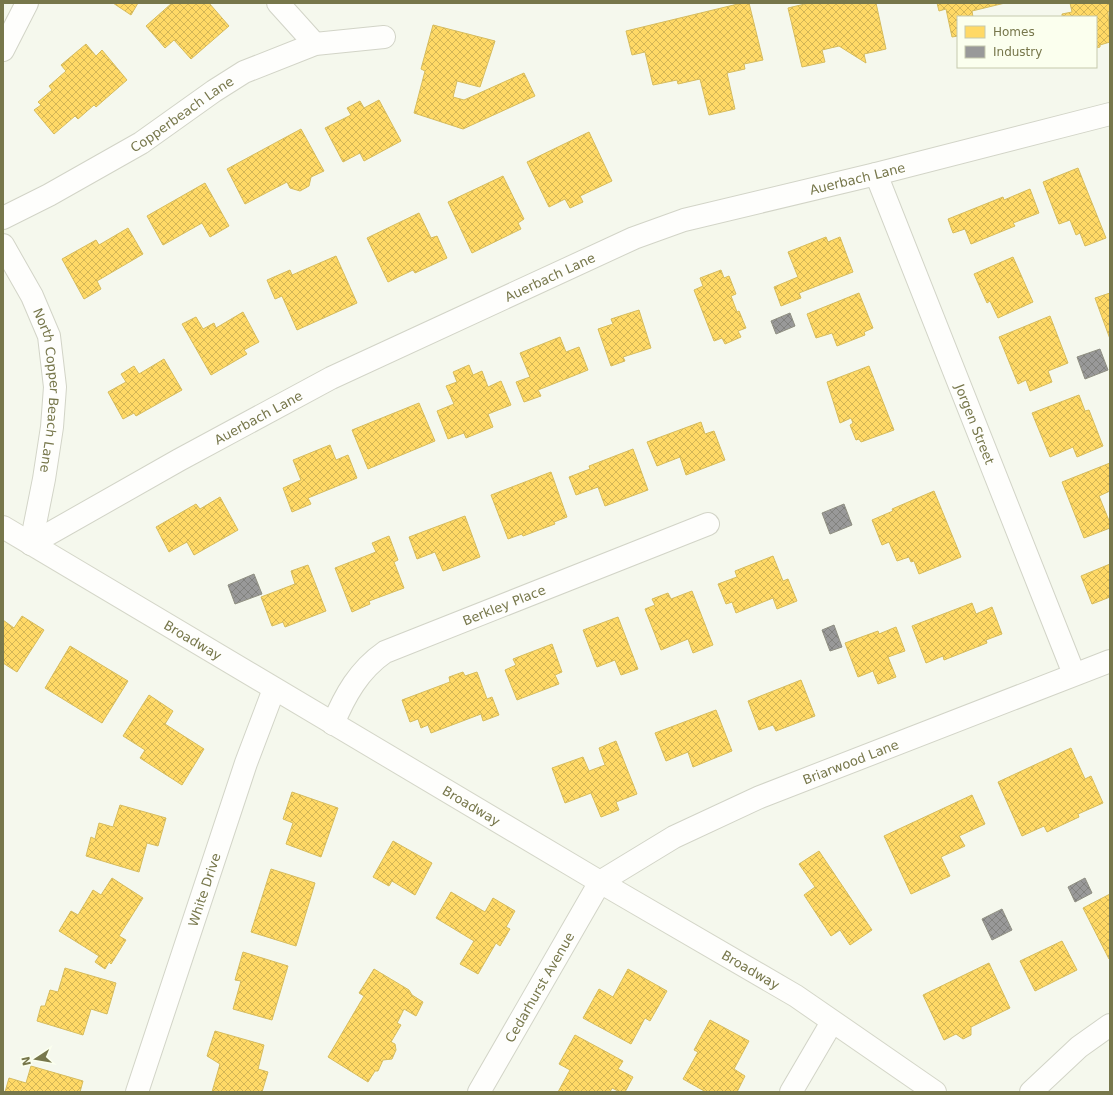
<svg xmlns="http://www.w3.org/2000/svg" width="1113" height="1095" font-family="'DejaVu Sans',sans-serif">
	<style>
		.homes { fill: url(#homes-cross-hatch); stroke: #d6bc5e }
		.industry { fill: url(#industry-cross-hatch); stroke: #8f8f82 }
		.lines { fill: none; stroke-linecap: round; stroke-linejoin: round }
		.minor-casing { stroke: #d2d4c7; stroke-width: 24 }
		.secondary-casing { stroke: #d4d6c8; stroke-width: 24 }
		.minor { stroke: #fefefc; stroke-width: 22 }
		.secondary { stroke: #fefefc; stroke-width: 22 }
		.labels { text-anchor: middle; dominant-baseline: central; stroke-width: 4; stroke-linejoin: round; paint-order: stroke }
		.street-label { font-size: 13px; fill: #77774b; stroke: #fbffee }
	</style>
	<defs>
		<pattern id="homes-cross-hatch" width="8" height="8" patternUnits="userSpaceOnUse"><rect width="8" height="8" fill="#ffd966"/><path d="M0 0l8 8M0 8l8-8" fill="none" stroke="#d3b556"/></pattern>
		<pattern id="industry-cross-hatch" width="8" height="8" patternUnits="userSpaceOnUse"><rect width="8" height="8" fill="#999"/><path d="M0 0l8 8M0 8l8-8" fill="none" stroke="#82827f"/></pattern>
	</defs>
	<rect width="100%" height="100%" fill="#f5f8ed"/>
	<g class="homes">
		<polygon points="113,3 138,3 131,15"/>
		<polygon points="172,3 209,3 229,26 191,59 174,40 165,48 146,26"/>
		<polygon points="742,3 749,3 763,60 744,64 745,69 727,73 735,109 709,115 700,79 678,84 677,80 653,85 645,52 632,55 626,31"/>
		<polygon points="809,3 876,3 886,49 864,54 866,63 839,46 822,50 825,62 802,67 788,8"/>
		<polygon points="937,3 1005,3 972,11 973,17 958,17 958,36 952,37 946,9 939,11"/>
		<polygon points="1070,3 1110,3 1110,11 1108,12 1110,42 1100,45 1100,47 1096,48 1096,17 1062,17 1062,14 1072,12"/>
		<polygon points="433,25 495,41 480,87 457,81 453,97 464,100 524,73 535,96 463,129 414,113 425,71 421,69"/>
		<polygon points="86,44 96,56 102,50 127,80 96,107 94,105 78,119 75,116 54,134 34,110 41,105 38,102 52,90 49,86 66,71 61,65"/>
		<polygon points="379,100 401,141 364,161 360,153 343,162 325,128 351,115 347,108 360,101 364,108"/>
		<polygon points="301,129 324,171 311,177 309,186 300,191 290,188 287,182 245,204 227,169"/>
		<polygon points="589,132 612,181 580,196 583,202 570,208 565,199 549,207 527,162"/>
		<polygon points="1078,168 1106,238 1085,246 1080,233 1076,235 1070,220 1059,224 1043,182"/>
		<polygon points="503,176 524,219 518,223 521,229 472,253 448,202"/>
		<polygon points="205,183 229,226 210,237 202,223 163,245 147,216"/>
		<polygon points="1030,189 1039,213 1013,223 1015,226 971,244 965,229 953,233 948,219 1003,197 1004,200"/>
		<polygon points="419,213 431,238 437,236 447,258 415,273 413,270 388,282 367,238"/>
		<polygon points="128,228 143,254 97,281 101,289 84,299 62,259 96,240 99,245"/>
		<polygon points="826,237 828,242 840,237 853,272 799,293 801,298 781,306 774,287 798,277 788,252"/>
		<polygon points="336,256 357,303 297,330 282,296 275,299 267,280 290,270 292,275"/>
		<polygon points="1013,257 1033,302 998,318 990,301 987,303 974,274"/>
		<polygon points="721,270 724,278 729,276 736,294 731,296 737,312 739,311 746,328 738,331 741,337 725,344 722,338 714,341 694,290 703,286 700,278"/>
		<polygon points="859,293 873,328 864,332 865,335 837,346 832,333 816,338 807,314"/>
		<polygon points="1110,293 1110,339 1095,298"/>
		<polygon points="639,310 651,348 623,357 625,361 611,366 598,329 613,324 611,319"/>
		<polygon points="243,312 259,342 244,350 247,354 211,375 182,324 196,317 203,329 214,323 216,328"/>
		<polygon points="1050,316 1068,363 1048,371 1052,382 1030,391 1026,380 1018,384 999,337"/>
		<polygon points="560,337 566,352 579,347 588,370 538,390 541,396 524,402 516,382 530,377 520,353"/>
		<polygon points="164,359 182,390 136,416 134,413 123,419 108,392 126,382 121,374 134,366 139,374"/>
		<polygon points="469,365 473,375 482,371 488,387 501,381 511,405 488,414 493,427 466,438 464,433 448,439 437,411 454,404 446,386 457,382 453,372"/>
		<polygon points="869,366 894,430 861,442 859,439 856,440 850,425 853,423 851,418 840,423 827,382"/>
		<polygon points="1079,395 1085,411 1089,410 1103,446 1077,457 1073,447 1050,457 1032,413"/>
		<polygon points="419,403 435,441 368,469 352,430"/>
		<polygon points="701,422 705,434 714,431 725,460 686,475 680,457 657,466 647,442"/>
		<polygon points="330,445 336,460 348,455 357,478 308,498 311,504 292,512 283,488 301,480 293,460"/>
		<polygon points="633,449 648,490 605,506 598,487 576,495 569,477 590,469 589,466"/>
		<polygon points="1110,463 1110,491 1099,496 1110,523 1110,528 1084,538 1062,482"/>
		<polygon points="551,472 567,517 554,522 555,524 523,536 522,534 508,539 491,495"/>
		<polygon points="934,491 961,557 919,574 914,561 911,562 909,557 897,561 889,542 882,545 872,520 893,511 892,509"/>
		<polygon points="220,497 238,530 194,555 187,542 169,552 156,527 196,504 200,509"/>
		<polygon points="465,516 480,557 443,571 435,552 417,559 409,537"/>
		<polygon points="389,536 398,560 394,562 404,588 369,601 370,604 352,612 335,568 376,552 372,543"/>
		<polygon points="773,556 783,581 788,579 797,601 777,609 773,598 736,613 732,602 726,604 718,584 737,577 735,571"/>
		<polygon points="1110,564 1110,597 1092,604 1081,576"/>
		<polygon points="308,565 326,611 285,627 283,622 272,626 261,597 295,584 291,571"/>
		<polygon points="692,591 713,645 693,653 688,639 661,650 645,609 655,605 652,599 668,593 671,599"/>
		<polygon points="972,603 976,614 992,607 1002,634 986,640 987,643 944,660 943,656 926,663 912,626"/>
		<polygon points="22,616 44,630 17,672 3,663 3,620 14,628"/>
		<polygon points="618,617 638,669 621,675 615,660 597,667 583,630"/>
		<polygon points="896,627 905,651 888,657 896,677 878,684 873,671 858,677 845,643 878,631 879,634"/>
		<polygon points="552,644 562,672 555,675 559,684 517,700 505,670 516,665 513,659"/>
		<polygon points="70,646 128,681 102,723 45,688"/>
		<polygon points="463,672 465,676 477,672 487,699 492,697 499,715 483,721 481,714 431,733 428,725 421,728 418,719 410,722 402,700 450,682 449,677"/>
		<polygon points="801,680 815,716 776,731 773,725 759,730 748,701"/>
		<polygon points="149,695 173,711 165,724 204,749 182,785 140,758 145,750 123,736"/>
		<polygon points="716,710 732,751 693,767 688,752 666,761 655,733"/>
		<polygon points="616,741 637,794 616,802 619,810 601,817 591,793 565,803 552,768 583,757 589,771 605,765 599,748"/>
		<polygon points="1071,748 1085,779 1091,776 1103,803 1078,814 1079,817 1047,832 1044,826 1022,836 998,782"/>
		<polygon points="292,792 338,808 321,857 286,844 293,823 283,819"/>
		<polygon points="972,795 985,824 959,836 965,846 941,857 950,876 911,894 884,836"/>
		<polygon points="120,805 166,818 158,846 147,843 139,872 86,856 91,837 95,839 99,823 113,827"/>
		<polygon points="393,841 432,863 415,895 392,881 389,886 373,877"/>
		<polygon points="819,851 872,930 850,945 840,930 831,936 804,895 815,887 799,864"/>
		<polygon points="271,869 315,883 296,946 251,932"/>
		<polygon points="112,878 143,898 119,936 126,940 111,964 109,962 105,969 95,962 99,956 59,931 71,911 78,915 93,890 101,895"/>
		<polygon points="451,892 485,912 493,898 515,911 506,927 510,929 500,946 496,943 478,974 460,964 474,941 436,918"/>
		<polygon points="1110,894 1110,958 1109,959 1083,908"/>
		<polygon points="1062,941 1077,970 1035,991 1020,961"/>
		<polygon points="243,952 288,966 272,1020 233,1009 241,981 235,980"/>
		<polygon points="989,963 1010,1008 971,1027 971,1035 963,1039 956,1034 944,1040 923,995"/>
		<polygon points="65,968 116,983 107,1014 91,1009 83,1035 37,1021 41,1006 45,1006 50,990 58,992"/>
		<polygon points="374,969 409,990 412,995 423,1002 416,1016 404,1009 397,1023 401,1025 391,1042 395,1044 396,1050 392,1059 383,1060 378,1071 375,1071 368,1082 328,1057 364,996 359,993"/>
		<polygon points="628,969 667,991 650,1021 645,1018 631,1044 583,1018 599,989 613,997"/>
		<polygon points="710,1020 749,1041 734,1069 745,1076 737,1092 706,1092 683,1079 698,1052 694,1050"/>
		<polygon points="215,1031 264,1045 258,1069 268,1072 262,1092 212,1092 220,1064 207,1056"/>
		<polygon points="575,1035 623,1061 618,1069 633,1077 625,1092 620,1092 612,1088 610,1092 558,1092 570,1070 559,1064"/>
		<polygon points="31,1066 83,1081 80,1092 5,1092 9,1078 26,1083"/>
	</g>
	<g class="industry">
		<polygon points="790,313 795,326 776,334 771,321"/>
		<polygon points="1100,349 1108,370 1085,379 1077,357"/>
		<polygon points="844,504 852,525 830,534 822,513"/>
		<polygon points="254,574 262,594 235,604 228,585"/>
		<polygon points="834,625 842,647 830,651 822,630"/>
		<polygon points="1085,878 1092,893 1075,902 1068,887"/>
		<polygon points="1002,909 1012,930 992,940 982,919"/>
	</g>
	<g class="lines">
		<g class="minor-casing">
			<g id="minor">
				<polyline points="278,3 315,44"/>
				<polyline points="3,50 27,3"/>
				<path id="s1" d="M876,174L1074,674"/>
				<path id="s2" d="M3,218L49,195L141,143L214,91L244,72L315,44L384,37"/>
				<path id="s3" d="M3,245L32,296L49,336L55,387L52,427L44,479L31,544"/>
				<path id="s4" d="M31,544L179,460L331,378L634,238L684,220L876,174L1110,114"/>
				<path id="s5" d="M333,724C345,695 359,670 385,652L708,524"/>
				<path id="s6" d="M137,1092L246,763L274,689"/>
				<path id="s7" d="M479,1092L600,882L674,837L760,797L1110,661"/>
				<polyline points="791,1092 832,1022"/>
				<polyline points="1031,1092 1079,1047 1110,1025"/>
			</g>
		</g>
		<g class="secondary-casing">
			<g id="secondary">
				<path id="s8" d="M3,527L600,882L796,996L935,1092"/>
			</g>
		</g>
		<use href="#minor" class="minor"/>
		<use href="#secondary" class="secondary"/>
	</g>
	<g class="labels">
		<g class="street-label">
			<text stroke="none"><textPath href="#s2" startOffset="207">Copperbeach Lane</textPath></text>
			<text stroke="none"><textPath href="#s4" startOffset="908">Auerbach Lane</textPath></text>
			<text stroke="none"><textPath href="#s4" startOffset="584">Auerbach Lane</textPath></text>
			<text stroke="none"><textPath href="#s3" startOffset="156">North Copper Beach Lane</textPath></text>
			<text stroke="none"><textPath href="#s4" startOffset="260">Auerbach Lane</textPath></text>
			<text stroke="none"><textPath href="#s1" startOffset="269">Jorgen Street</textPath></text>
			<text stroke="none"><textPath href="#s5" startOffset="218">Berkley Place</textPath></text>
			<text stroke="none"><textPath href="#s8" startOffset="221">Broadway</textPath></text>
			<text stroke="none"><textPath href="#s7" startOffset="521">Briarwood Lane</textPath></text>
			<text stroke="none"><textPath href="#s8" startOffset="545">Broadway</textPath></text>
			<text stroke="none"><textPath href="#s6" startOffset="213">White Drive</textPath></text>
			<text stroke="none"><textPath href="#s8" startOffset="869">Broadway</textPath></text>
			<text stroke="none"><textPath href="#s7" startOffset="121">Cedarhurst Avenue</textPath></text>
		</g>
	</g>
	<rect width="1113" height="1095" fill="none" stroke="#77774b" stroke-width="8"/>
	<rect x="957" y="16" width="140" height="52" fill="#fbffee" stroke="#c6c9ad"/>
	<rect x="965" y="26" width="20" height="12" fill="#ffd966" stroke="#c6c9ad"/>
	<text x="993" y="36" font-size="12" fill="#77774b">Homes</text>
	<rect x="965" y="46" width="20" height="12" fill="#999999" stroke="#c6c9ad"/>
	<text x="993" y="56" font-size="12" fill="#77774b">Industry</text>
	<g transform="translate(36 1059) rotate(258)" stroke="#fbffee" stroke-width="3" paint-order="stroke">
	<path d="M0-3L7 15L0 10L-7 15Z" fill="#77774b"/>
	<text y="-6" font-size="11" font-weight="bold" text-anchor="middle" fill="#77774b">N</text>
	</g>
</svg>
